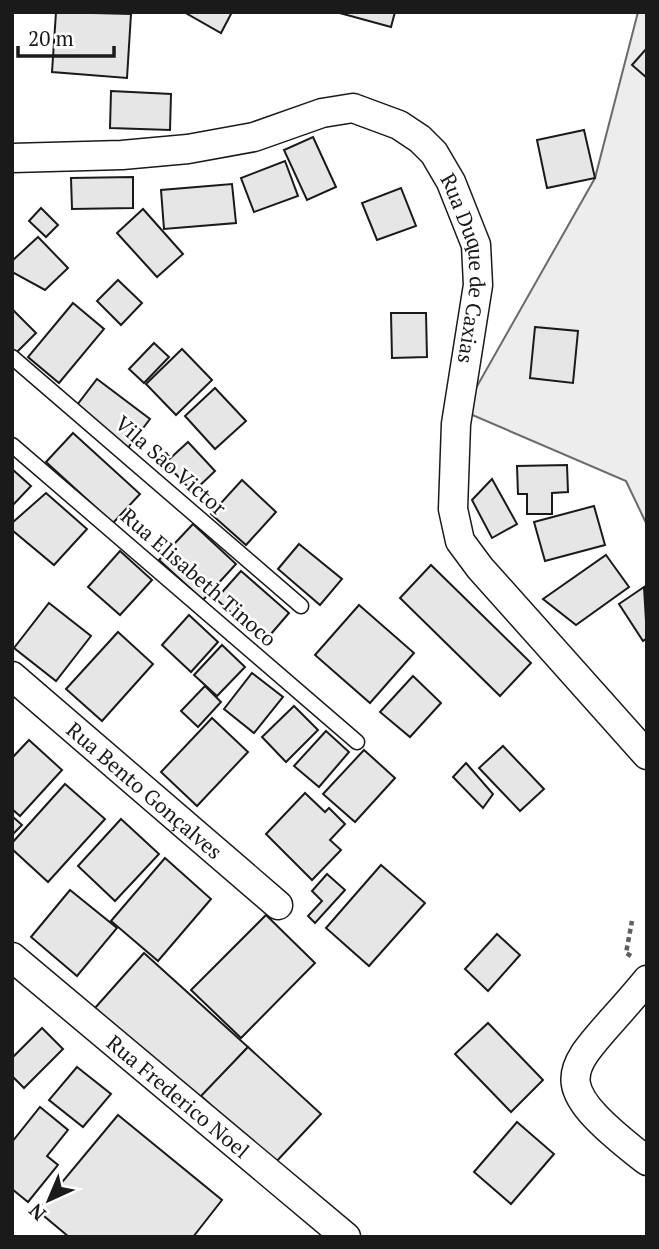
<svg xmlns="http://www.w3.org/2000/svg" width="659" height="1249" font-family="'PT Serif',serif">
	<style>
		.built { fill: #ededed; stroke: #6a6a6a; stroke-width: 2 }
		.building { fill: #e6e6e6; stroke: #1a1a1a; stroke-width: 2 }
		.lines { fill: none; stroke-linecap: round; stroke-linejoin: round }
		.service-casing { stroke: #1a1a1a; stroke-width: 17 }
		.minor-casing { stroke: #1a1a1a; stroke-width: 31 }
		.path { stroke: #5f5f5f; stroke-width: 4.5; stroke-dasharray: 5 3.5; stroke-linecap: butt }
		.service { stroke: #fff; stroke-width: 14 }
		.minor { stroke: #fff; stroke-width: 28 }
		.labels { text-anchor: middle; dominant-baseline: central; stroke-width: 5; stroke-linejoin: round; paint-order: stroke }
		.street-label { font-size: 21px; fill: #1a1a1a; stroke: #fff }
	</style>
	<rect width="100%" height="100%" fill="#fff"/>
	<polygon class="built" points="638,12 647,12 647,525 626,481 463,411 595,178"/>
	<g class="building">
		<polygon points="56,12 131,14 127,78 52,72"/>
		<polygon points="184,12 232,12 221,33"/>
		<polygon points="336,12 395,12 391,27"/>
		<polygon points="647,48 647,78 632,65"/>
		<polygon points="111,91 171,94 170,130 110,128"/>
		<polygon points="584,130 595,178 547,188 537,140"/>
		<polygon points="313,137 336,187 307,200 284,150"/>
		<polygon points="285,161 298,196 254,212 241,178"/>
		<polygon points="133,177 133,208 72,209 71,178"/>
		<polygon points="232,184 236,223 164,229 161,190"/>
		<polygon points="401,188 416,226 377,240 362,203"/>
		<polygon points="41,208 58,225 46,237 29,221"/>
		<polygon points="143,209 183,254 157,277 117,233"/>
		<polygon points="38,237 68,268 45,290 12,272 12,261"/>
		<polygon points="118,280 142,303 121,325 97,301"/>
		<polygon points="73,303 104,329 59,383 28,357"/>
		<polygon points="12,309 36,333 16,353 12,349"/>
		<polygon points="391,313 426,313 427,357 392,358"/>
		<polygon points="535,327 578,331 573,383 530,378"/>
		<polygon points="154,343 169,357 144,383 129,369"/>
		<polygon points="182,349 212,380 176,415 146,384"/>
		<polygon points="97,379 150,419 127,449 74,409"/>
		<polygon points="215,388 246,421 215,449 185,416"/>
		<polygon points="73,433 140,494 113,523 46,462"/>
		<polygon points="188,442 215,471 193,492 165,463"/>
		<polygon points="567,465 568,492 552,493 552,514 527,514 527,494 518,494 517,466"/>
		<polygon points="12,469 31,486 12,506"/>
		<polygon points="492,479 517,524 492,538 472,500"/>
		<polygon points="242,480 276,512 246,545 211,514"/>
		<polygon points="46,493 87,529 54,565 12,530 12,523"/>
		<polygon points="594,506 605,545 545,561 534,522"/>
		<polygon points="193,524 236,564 203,600 159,560"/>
		<polygon points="299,544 342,579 320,605 278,569"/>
		<polygon points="120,551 152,580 120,615 88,587"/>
		<polygon points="606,555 629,587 576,625 543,599"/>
		<polygon points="431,565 531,663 500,696 400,598"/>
		<polygon points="241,571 289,613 264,642 216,599"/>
		<polygon points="644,587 647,638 643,641 619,604"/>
		<polygon points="49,603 91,636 56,681 14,648"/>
		<polygon points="359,605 414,653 370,703 315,655"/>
		<polygon points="189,615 218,642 191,672 162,645"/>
		<polygon points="118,632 153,664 102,721 66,689"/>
		<polygon points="222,645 245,667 217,696 194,675"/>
		<polygon points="252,673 283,697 254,733 224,709"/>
		<polygon points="413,676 441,703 410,737 380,712"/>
		<polygon points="205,686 221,702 198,727 181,711"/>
		<polygon points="294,706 318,730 286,762 262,737"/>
		<polygon points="212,718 248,752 197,806 161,772"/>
		<polygon points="326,731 349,752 319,787 294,766"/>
		<polygon points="29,740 62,770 20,816 12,809 12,758"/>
		<polygon points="503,746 544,789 520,811 479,768"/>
		<polygon points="364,750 395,778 355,822 323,794"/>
		<polygon points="466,763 493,794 483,808 453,777"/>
		<polygon points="65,784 105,819 48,882 12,849 12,843"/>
		<polygon points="305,793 325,812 329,808 345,824 330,840 341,850 312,880 266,834"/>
		<polygon points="12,816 22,825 12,835"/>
		<polygon points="121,819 159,854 115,901 78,866"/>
		<polygon points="165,858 211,899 158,961 111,921"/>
		<polygon points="381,865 425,903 369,966 326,928"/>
		<polygon points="327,874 345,890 315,923 308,916 322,901 312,891"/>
		<polygon points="70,890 117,928 77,976 31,937"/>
		<polygon points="266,915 315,963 241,1038 191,990"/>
		<polygon points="497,934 520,955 488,991 465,969"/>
		<polygon points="144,953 248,1047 199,1100 95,1008"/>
		<polygon points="488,1023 543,1080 511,1112 455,1054"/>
		<polygon points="42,1028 63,1049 24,1088 12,1076 12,1058"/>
		<polygon points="248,1047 321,1114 274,1164 201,1096"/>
		<polygon points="77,1067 111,1094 83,1127 49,1100"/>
		<polygon points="40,1107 68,1130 47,1156 58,1165 28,1202 12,1189 12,1142"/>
		<polygon points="118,1115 222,1200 193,1237 69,1237 38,1211"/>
		<polygon points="517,1122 554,1154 511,1204 474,1172"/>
	</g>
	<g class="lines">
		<g class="service-casing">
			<g id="service">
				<polyline points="12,357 301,606"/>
				<polyline points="12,445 357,742"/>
			</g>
		</g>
		<g class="minor-casing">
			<g id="minor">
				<path id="s1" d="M12,158L122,155L188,149L254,137L322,113L353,108L399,125L420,139L434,153L451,182L476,245L478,285L456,424L453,509L460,541L480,568L647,755"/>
				<path id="s2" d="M12,676L278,905"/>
				<path id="s3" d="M12,957L346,1237"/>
				<path d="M647,980C571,1073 534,1073 647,1161"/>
			</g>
		</g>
		<polyline class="path" points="631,956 626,953 632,921"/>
		<use href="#service" class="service"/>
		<use href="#minor" class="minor"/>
	</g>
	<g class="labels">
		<g class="street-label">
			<text stroke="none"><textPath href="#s1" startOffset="564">Rua Duque de Caxias</textPath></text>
			<text transform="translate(171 465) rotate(41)">Vila São Victor</text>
			<text transform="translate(199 577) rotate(41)">Rua Elisabeth Tinoco</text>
			<text stroke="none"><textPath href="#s2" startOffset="175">Rua Bento Gonçalves</textPath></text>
			<text stroke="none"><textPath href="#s3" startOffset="217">Rua Frederico Noel</textPath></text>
		</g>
	</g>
	<rect width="659" height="1249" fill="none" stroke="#1a1a1a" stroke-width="28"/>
	<g transform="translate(49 1200) rotate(224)" stroke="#ffffff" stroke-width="5" paint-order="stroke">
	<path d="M0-5L12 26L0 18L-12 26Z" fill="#1a1a1a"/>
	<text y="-10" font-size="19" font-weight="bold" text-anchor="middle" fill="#1a1a1a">N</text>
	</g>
	<path d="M18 46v10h96v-10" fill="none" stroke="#1a1a1a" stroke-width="3.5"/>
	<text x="28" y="46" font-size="21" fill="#1a1a1a" stroke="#ffffff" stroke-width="5" paint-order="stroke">20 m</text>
</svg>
